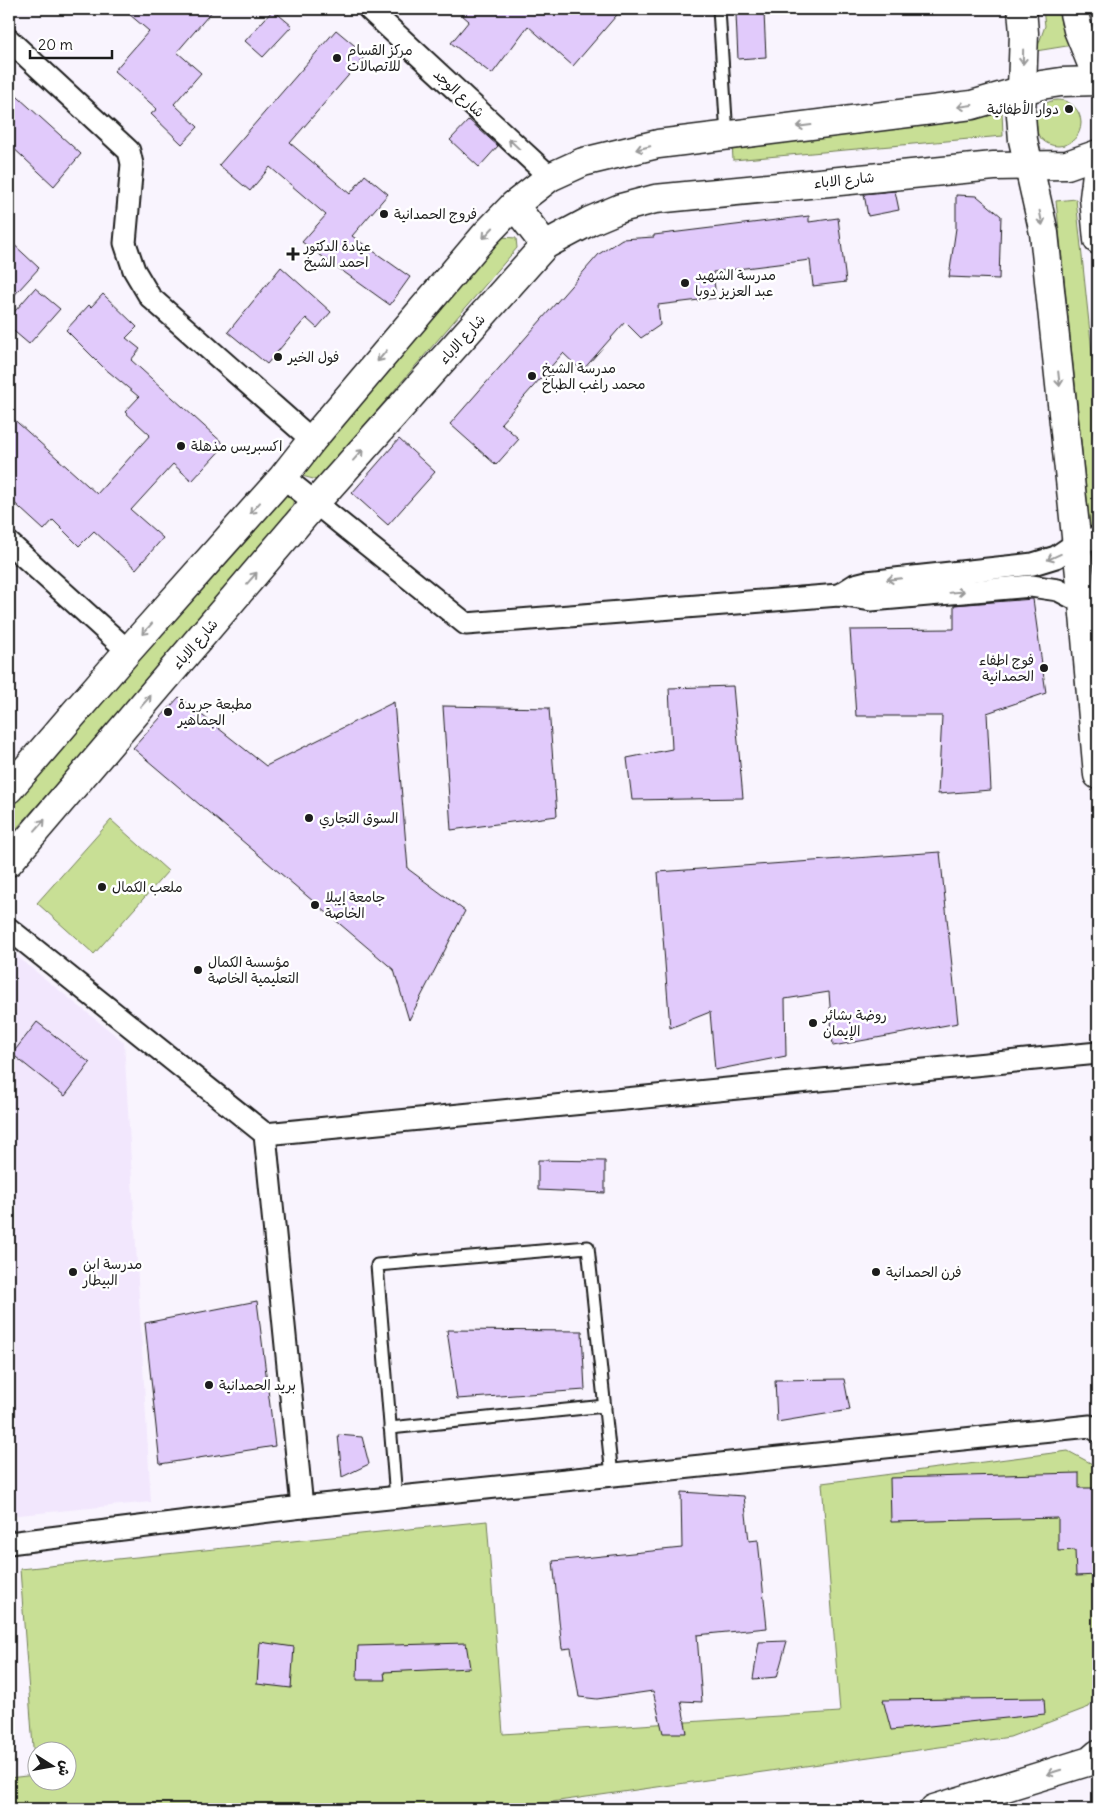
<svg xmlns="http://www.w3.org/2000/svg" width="1107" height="1818" font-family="Delius,'Playpen Sans Arabic',sans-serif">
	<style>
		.built { fill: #f2e7fd }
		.green { fill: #c8df95; stroke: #727e58; fill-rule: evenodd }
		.building { fill: #e1cafb; stroke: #1c1c1c }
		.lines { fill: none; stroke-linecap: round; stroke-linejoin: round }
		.service-casing { stroke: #1c1c1c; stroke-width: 15 }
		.minor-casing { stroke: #1c1c1c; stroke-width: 25 }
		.secondary-casing { stroke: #1c1c1c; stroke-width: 31 }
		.service { stroke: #fff; stroke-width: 11 }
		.minor { stroke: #fff; stroke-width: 21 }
		.secondary { stroke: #fff; stroke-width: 28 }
		.oneway { stroke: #999 }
		.poi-dot { fill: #1c1c1c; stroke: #fff; stroke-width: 2 }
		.labels { text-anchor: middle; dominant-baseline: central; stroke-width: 5; stroke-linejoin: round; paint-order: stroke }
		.poi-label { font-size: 14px; fill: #1c1c1c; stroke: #fff; text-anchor: start }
		.street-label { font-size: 14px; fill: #1c1c1c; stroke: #fff }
	</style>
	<rect width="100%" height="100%" fill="#f9f4fe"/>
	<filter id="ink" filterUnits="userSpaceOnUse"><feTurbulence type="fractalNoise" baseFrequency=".02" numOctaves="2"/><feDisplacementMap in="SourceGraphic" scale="10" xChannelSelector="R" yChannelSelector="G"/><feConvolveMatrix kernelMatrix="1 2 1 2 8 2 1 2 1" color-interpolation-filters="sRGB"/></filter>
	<g filter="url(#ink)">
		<polygon class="built" points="9,950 124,1042 151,1502 9,1516"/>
		<g class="green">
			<polygon points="1043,9 1059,9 1061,25 1073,45 1036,51 1045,26"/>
			<circle cx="1058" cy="123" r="23"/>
			<polygon points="1002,110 1003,136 733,160 732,143"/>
			<polygon points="1076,199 1098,409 1098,575 1095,575 1056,201"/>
			<polygon points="501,237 516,238 517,248 317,480 302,476 305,463"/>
			<polygon points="282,493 294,496 292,510 112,721 9,837 9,808"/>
			<polygon points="111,820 168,871 94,954 37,903"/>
			<path d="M1068,1451L1098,1467V1691L1089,1707L1010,1737L502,1809H9V1778L35,1775L20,1569L487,1521L503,1734L840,1712L822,1483ZM38,1750H68V1780H38Z"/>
		</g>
		<g class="building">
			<polygon points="123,9 214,9 177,52 201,73 174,104 198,127 182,144 151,114 157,109 114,71 149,31"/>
			<polygon points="455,9 622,9 573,66 528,26 492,74 451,43 469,21"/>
			<polygon points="273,10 292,26 263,57 245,41"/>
			<polygon points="764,13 766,57 738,59 736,14"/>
			<polygon points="336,30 366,55 290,143 350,194 365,175 388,194 352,236 410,277 390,305 302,242 326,215 270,167 250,191 219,165"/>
			<polygon points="9,89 81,154 54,186 9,144"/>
			<polygon points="469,120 498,146 479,167 450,140"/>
			<polygon points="895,191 899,210 868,216 864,194"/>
			<polygon points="956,195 977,196 1001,216 999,279 949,277 956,228"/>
			<polygon points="809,216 809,222 838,218 846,282 813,286 810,260 713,272 716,298 658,305 660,325 641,338 625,322 582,371 563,353 501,423 519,439 496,465 450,424 599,254 622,239 654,237 654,235"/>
			<polygon points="9,240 39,268 9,301"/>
			<polygon points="281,267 331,312 317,328 306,318 267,364 228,332"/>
			<polygon points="35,288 60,309 29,344 9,327 9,318"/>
			<polygon points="103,294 137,327 126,338 140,349 131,360 225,445 192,481 173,464 131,510 163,538 136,569 94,531 79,546 53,520 44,530 9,498 9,415 97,494 150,435 125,412 139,397 103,367 66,330 89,305 91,307"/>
			<polygon points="399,439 435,472 388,525 352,493"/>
			<polygon points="1033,599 1046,693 987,713 991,790 938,794 942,716 856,716 850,630 954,629 954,605"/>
			<polygon points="733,686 743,798 632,800 627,758 672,749 669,688"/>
			<polygon points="179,697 266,766 394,702 408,869 465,911 409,1020 394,970 133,748"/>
			<polygon points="443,706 549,708 557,816 451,830"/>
			<polygon points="940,852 958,1023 833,1046 829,992 785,999 786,1056 715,1070 710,1012 670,1028 658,872"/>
			<polygon points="37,1022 90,1063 65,1096 12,1054"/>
			<polygon points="538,1160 605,1161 605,1193 538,1190"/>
			<polygon points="257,1301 275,1446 160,1464 145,1323"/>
			<polygon points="447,1330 582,1331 585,1390 457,1399"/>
			<polygon points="844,1379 850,1410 777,1422 775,1380"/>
			<polygon points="338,1435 362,1437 369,1464 342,1477"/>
			<polygon points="1079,1473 1079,1488 1098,1488 1098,1575 1076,1576 1075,1550 1058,1551 1058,1518 891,1522 890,1478"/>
			<polygon points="681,1492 744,1496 749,1541 758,1540 767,1628 697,1635 702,1702 681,1701 687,1733 663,1733 653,1691 597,1699 579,1697 571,1648 562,1649 553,1561 682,1548"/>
			<polygon points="787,1641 777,1677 753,1679 759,1642"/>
			<polygon points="260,1642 294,1647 291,1688 257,1684"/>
			<polygon points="466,1643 470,1668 384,1672 385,1680 357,1680 358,1646"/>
			<polygon points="1044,1698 1045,1714 891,1730 883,1700"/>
		</g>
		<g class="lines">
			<g class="service-casing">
				<g id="service">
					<polyline points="719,9 727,136"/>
					<polyline points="390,1428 605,1406"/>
					<polyline points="396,1498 377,1265 588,1247 612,1476"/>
				</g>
			</g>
			<g class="minor-casing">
				<g id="minor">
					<polyline points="369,9 550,177"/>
					<polyline points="9,40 129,151 132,164 125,243 134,270 150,297 312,440"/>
					<polyline points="283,477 466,624 839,595 871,600 1031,586 1058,590 1083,603 1098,607"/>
					<polyline points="9,543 128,651"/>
					<polyline points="839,595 855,585 867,582 1033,564 1056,557 1075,544 1098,537"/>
					<polyline points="9,929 265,1134 1098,1053"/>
					<polyline points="265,1134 302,1507"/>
					<polyline points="9,1543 302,1507 1090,1426 1098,1431"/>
				</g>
			</g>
			<g class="secondary-casing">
				<g id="secondary">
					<polyline points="1022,9 1024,33 1021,115 1023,140 1044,233 1083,603 1098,775"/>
					<polyline points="1073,9 1078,30 1098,79"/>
					<polyline points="1098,165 1094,198 1098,240"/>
					<polyline points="514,205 545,245"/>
					<polyline points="9,789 128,651 283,477 312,440 486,234 514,205 550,177 583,162 658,144 972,105 1041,85 1061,82 1098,81"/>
					<polyline points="9,862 315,503 545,245 590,221 621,208 655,199 994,166 1067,165 1098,154"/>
					<polyline points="934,1809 1090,1761 1098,1754"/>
				</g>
			</g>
			<use href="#service" class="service"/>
			<use href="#minor" class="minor"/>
			<use href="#secondary" class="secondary"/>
		</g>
		<defs><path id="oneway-shaft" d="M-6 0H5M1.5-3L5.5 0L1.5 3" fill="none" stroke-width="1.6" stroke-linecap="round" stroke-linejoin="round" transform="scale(1.25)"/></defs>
		<g class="oneway">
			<use href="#oneway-shaft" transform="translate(1023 57) rotate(91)"/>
			<use href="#oneway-shaft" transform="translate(965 106) rotate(172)"/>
			<use href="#oneway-shaft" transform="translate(804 126) rotate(173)"/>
			<use href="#oneway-shaft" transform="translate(514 144) rotate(-137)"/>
			<use href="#oneway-shaft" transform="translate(643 148) rotate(167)"/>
			<use href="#oneway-shaft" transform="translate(1041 218) rotate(79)"/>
			<use href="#oneway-shaft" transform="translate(488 233) rotate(133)"/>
			<use href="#oneway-shaft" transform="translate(382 356) rotate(130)"/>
			<use href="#oneway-shaft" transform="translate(1059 379) rotate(84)"/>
			<use href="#oneway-shaft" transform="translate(358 455) rotate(-48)"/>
			<use href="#oneway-shaft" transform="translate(255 508) rotate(132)"/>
			<use href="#oneway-shaft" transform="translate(1054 557) rotate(156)"/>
			<use href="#oneway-shaft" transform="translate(252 578) rotate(-49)"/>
			<use href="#oneway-shaft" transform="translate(894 579) rotate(174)"/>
			<use href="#oneway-shaft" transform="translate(957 592) rotate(-5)"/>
			<use href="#oneway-shaft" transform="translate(147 629) rotate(132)"/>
			<use href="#oneway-shaft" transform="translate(146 701) rotate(-49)"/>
			<use href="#oneway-shaft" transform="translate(40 825) rotate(-49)"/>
			<use href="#oneway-shaft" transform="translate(1054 1772) rotate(163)"/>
		</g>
	</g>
	<g class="poi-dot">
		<circle cx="337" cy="58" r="5"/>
		<circle cx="1069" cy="109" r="5"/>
		<circle cx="384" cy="214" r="5"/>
		<path d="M290.5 246.5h5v5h5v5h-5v5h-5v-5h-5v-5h5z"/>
		<circle cx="685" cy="283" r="5"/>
		<circle cx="278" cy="357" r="5"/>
		<circle cx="532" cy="376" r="5"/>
		<circle cx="181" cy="446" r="5"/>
		<circle cx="1044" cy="668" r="5"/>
		<circle cx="168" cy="712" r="5"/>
		<circle cx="309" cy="818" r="5"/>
		<circle cx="102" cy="887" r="5"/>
		<circle cx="315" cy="905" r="5"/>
		<circle cx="198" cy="970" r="5"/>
		<circle cx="813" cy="1023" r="5"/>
		<circle cx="73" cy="1272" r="5"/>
		<circle cx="876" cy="1272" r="5"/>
		<circle cx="209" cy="1385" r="5"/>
	</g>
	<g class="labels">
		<g class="poi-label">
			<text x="347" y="50">مركز القسام<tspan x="347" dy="16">للاتصالات</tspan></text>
			<text x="1059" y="109" text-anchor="end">دوار الأطفائية</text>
			<text x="394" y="214">فروج الحمدانية</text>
			<text x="304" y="246">عيادة الدكتور<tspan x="304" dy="16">احمد الشيخ</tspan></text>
			<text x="695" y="275">مدرسة الشهيد<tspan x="695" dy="16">عبد العزيز دوبا</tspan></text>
			<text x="288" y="357">فول الخير</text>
			<text x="542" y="368">مدرسة الشيخ<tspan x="542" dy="16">محمد راغب الطباخ</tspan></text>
			<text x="191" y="446">اكسبريس مذهلة</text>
			<text x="1034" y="660" text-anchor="end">فوج اطفاء<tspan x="1034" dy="16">الحمدانية</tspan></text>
			<text x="178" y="704">مطبعة جريدة<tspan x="178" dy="16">الجماهير</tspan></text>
			<text x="319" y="818">السوق التجاري</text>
			<text x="112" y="887">ملعب الكمال</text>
			<text x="325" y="897">جامعة إيبلا<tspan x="325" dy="16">الخاصة</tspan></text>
			<text x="208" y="962">مؤسسة الكمال<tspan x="208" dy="16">التعليمية الخاصة</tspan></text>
			<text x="823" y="1015">روضة بشائر<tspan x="823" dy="16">الإيمان</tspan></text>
			<text x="83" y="1264">مدرسة ابن<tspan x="83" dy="16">البيطار</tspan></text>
			<text x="886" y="1272">فرن الحمدانية</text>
			<text x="219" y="1385">بريد الحمدانية</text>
		</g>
		<g class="street-label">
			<text transform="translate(459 93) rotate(43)">شارع الوجد</text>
			<text transform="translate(844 180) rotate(-6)">شارع الاباء</text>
			<text transform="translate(462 339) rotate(-48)">شارع الاباء</text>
			<text transform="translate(195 644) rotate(-49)">شارع الاباء</text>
		</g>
	</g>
	<rect width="1107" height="1818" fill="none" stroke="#fff" stroke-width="30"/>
	<rect x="15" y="15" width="1077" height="1788" fill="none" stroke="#1c1c1c" stroke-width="2" filter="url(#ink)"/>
	<g transform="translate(52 1766) rotate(101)"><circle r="24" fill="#ffffff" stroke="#a4a4a4"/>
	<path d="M0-4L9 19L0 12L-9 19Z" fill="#1c1c1c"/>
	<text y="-8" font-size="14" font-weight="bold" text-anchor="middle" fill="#1c1c1c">ش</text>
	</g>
	<path d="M30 50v8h82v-8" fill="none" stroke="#1c1c1c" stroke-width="2.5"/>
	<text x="38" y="50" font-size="15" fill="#1c1c1c" stroke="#ffffff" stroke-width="4" paint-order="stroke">20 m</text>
</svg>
